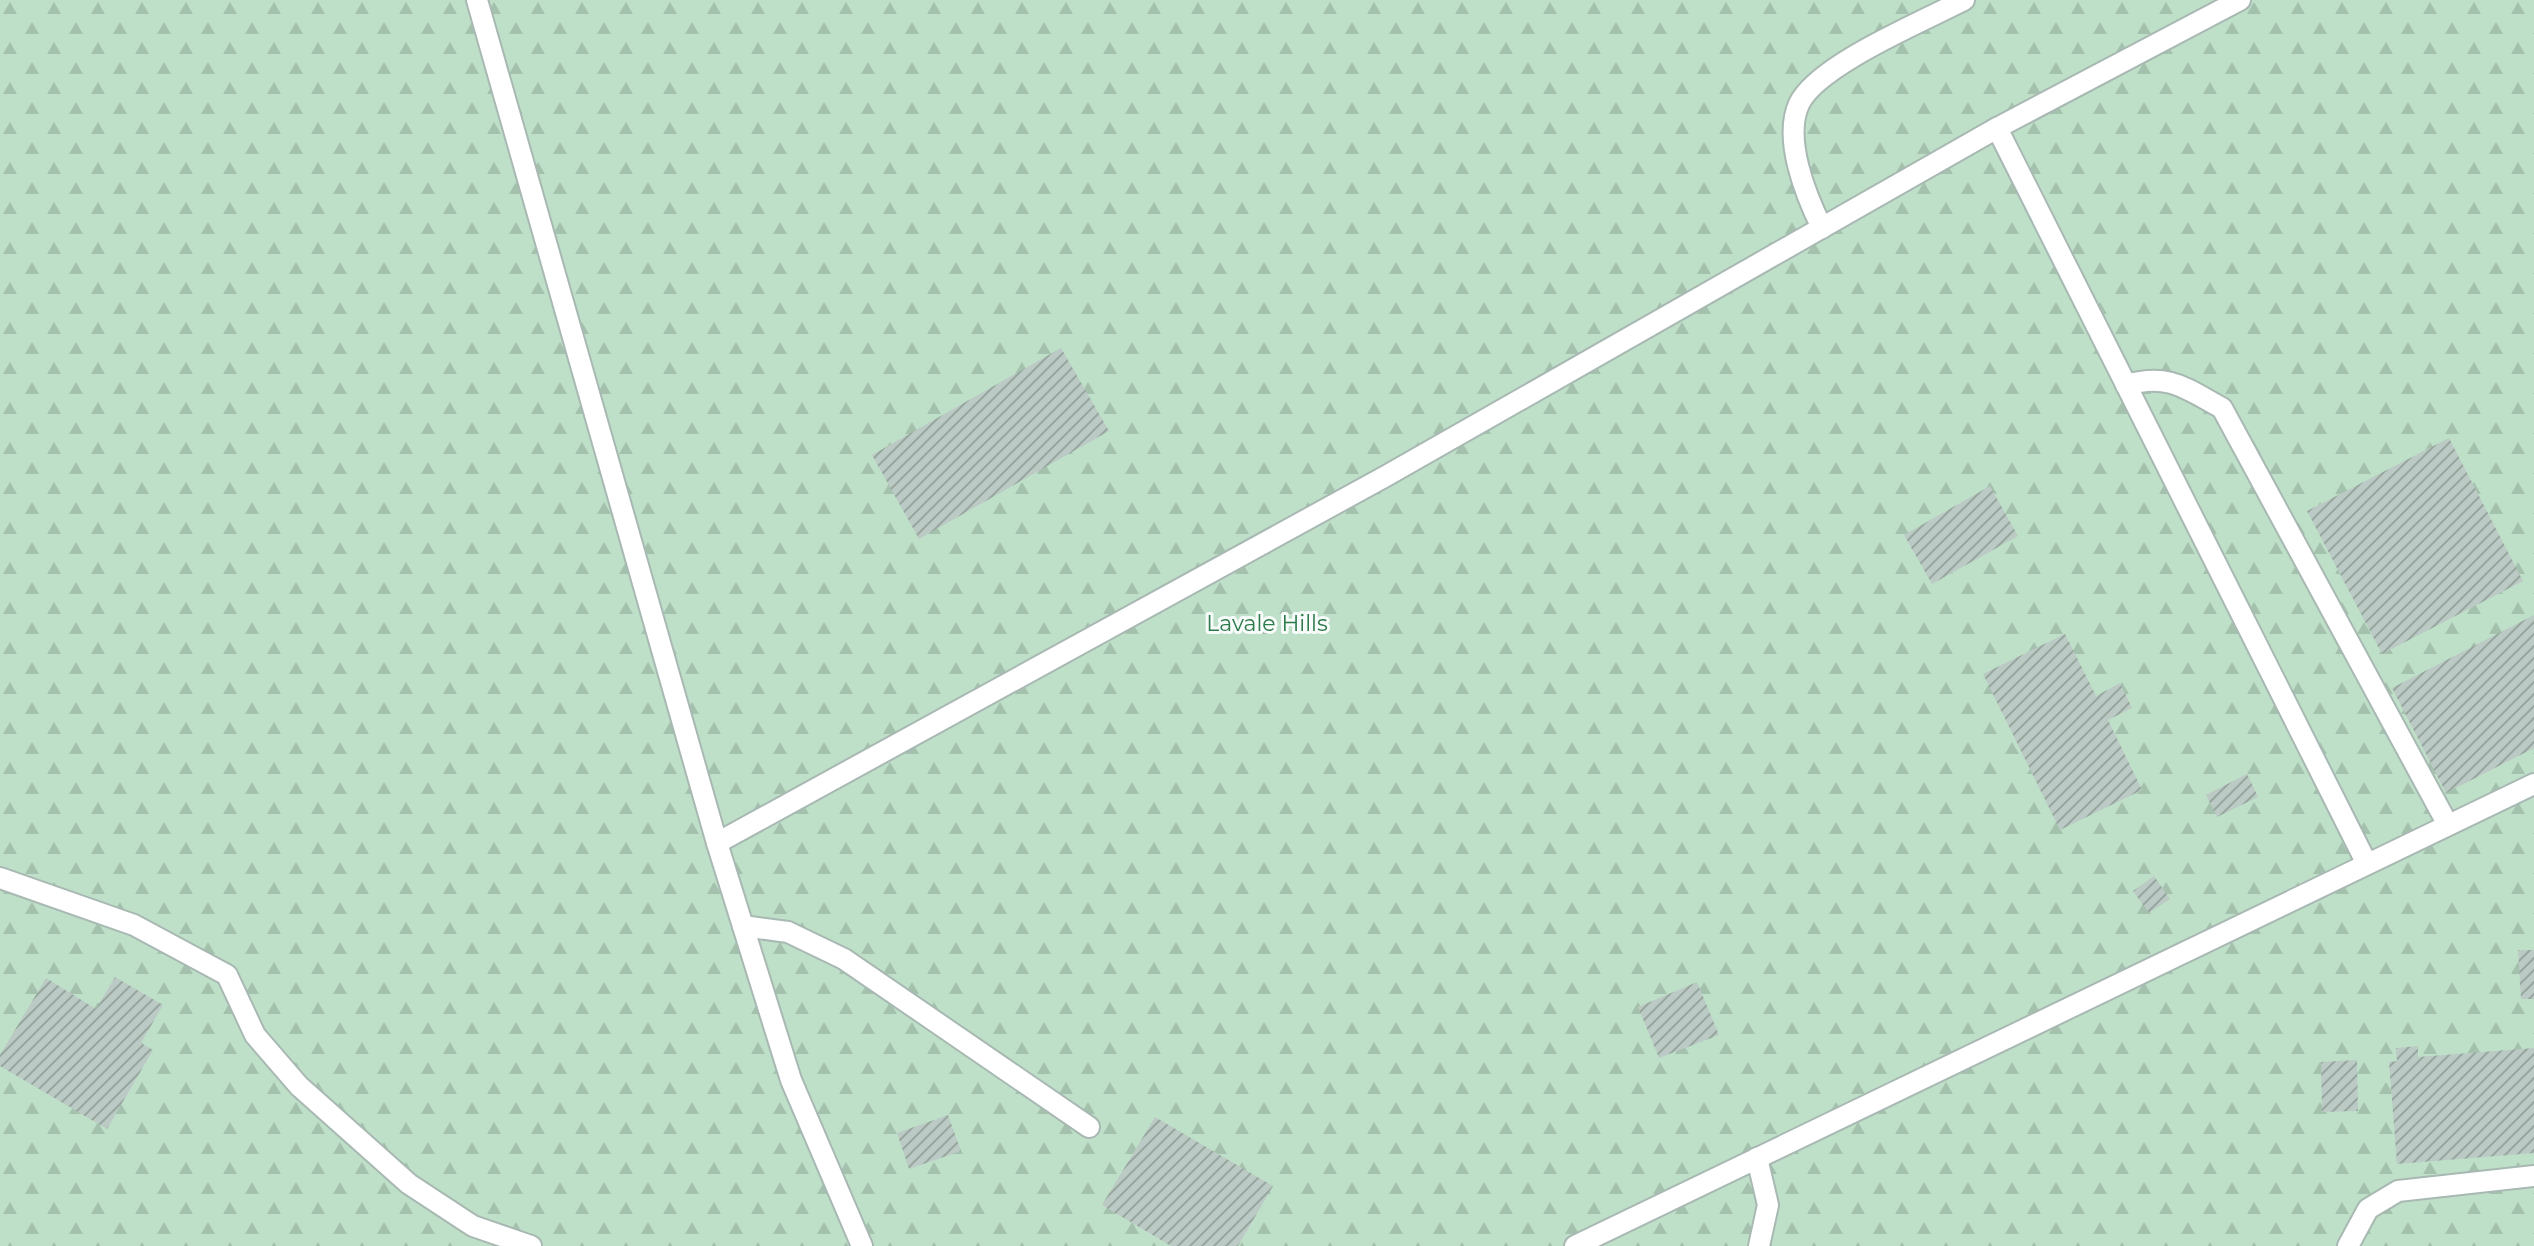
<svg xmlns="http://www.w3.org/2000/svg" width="2534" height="1246" font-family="Montserrat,sans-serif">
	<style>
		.forest { fill: url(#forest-firs) }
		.building { fill: url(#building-hatch) }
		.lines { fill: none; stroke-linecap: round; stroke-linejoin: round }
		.service-casing { stroke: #a8b8b2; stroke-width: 24 }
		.service { stroke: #fff; stroke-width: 20 }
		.labels { text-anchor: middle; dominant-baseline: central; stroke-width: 6; stroke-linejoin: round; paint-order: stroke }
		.park-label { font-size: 22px; fill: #2d7a4b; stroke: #f7fbf9 }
	</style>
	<defs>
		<pattern id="forest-firs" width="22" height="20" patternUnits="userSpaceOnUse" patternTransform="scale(2)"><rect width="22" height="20" fill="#bfe0c8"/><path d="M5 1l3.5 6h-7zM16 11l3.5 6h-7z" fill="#a4c1ad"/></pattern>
		<pattern id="building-hatch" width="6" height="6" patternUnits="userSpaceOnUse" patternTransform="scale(2)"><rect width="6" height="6" fill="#bbcac4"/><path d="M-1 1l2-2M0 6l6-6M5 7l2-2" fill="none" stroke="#98a6a0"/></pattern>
	</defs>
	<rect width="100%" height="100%" fill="#e6efeb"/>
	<rect class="forest" x="0" y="0" width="2534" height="1246"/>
	<g class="building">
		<polygon points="1061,348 1109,431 919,539 872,455"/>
		<polygon points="2449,438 2523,581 2382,654 2307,511"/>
		<polygon points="1990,486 2018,536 1932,584 1904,535"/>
		<polygon points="2534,615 2534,748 2446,793 2392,688"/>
		<polygon points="2065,634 2096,696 2120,683 2132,708 2108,720 2142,790 2060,830 1983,674"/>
		<polygon points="2247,774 2258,797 2217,817 2206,795"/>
		<polygon points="2154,876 2170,899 2149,913 2133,891"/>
		<polygon points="2518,950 2534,950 2534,999 2521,999"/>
		<polygon points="115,977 163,1005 141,1043 153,1050 107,1129 0,1066 0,1055 46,978 96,1009"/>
		<polygon points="1697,982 1719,1035 1659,1058 1638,1007"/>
		<polygon points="2418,1046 2418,1057 2534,1048 2534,1153 2397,1164 2389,1062 2397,1061 2396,1048"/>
		<polygon points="2357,1060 2358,1111 2322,1112 2321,1062"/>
		<polygon points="948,1115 961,1151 909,1169 897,1133"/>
		<polygon points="1155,1117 1273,1186 1238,1246 1171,1246 1102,1205"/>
	</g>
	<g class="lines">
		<g class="service-casing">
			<g id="service">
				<polyline points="477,0 717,843 1386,476 1997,128 2240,0"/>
				<polyline points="1997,128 2367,864"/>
				<path d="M1822,228C1806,196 1783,139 1799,104C1817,65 1924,21 1964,0"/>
				<path d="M2126,385C2169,373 2185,388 2222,408L2448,825"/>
				<polyline points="717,843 791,1080 862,1246"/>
				<polyline points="0,878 134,925 227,975 255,1035 299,1086 409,1184 473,1226 531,1246"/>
				<polyline points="743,926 788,932 844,959 1089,1127"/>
				<polyline points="1757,1158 1768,1205 1759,1246"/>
				<polyline points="1575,1246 2534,784"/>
				<polyline points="2348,1246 2368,1209 2398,1191 2534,1176"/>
			</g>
		</g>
		<use href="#service" class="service"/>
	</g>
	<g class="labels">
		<g class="park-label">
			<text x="1267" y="623">Lavale Hills</text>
		</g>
	</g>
</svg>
